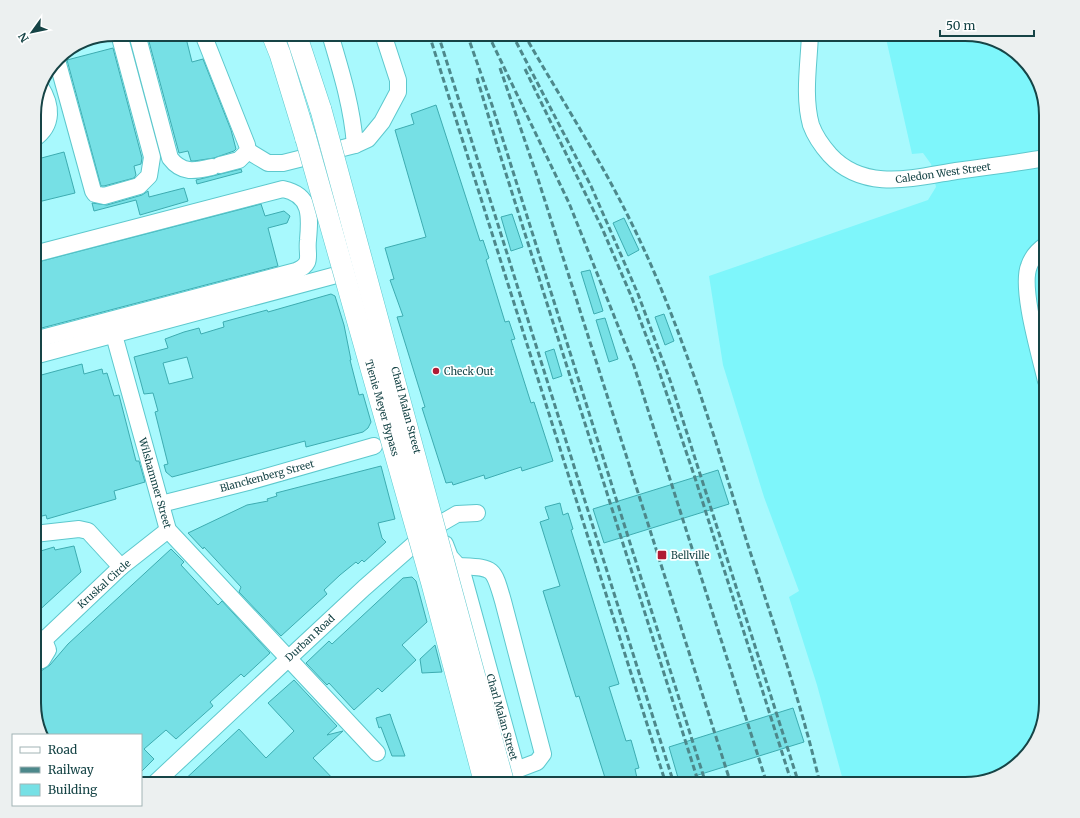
<svg xmlns="http://www.w3.org/2000/svg" width="1080" height="818" font-family="Merriweather,serif">
	<style>
		.built { fill: #7ef6fb }
		.building { fill: #76e0e5; stroke: #3dacb1; fill-rule: evenodd }
		.lines { fill: none; stroke-linecap: round; stroke-linejoin: round }
		.minor-casing { stroke: #5dc8cd; stroke-width: 18 }
		.major-casing { stroke: #5dc8cd; stroke-width: 22 }
		.minor { stroke: #fff; stroke-width: 16 }
		.major { stroke: #fff; stroke-width: 21 }
		.rail { stroke: #4d888b; stroke-width: 3; stroke-dasharray: 6 3; stroke-linecap: butt }
		.major-bridge-casing { stroke: #5dc8cd; stroke-width: 22; stroke-linecap: butt }
		.major-bridge { stroke: #fff; stroke-width: 21 }
		.poi-dot { fill: #af1c34; stroke: #fff; stroke-width: 1.5 }
		.labels { text-anchor: middle; dominant-baseline: central; stroke-width: 3.5; stroke-linejoin: round; paint-order: stroke }
		.street-label { font-size: 10px; fill: #164446; stroke: #fff }
		.poi-label { font-size: 10px; fill: #164446; stroke: #fff; text-anchor: start }
		.rim { fill: none; stroke: #164446; stroke-width: 2 }
	</style>
	<rect width="100%" height="100%" fill="#a8f9fd"/>
	<polygon class="built" points="885,34 966,34 1015,51 1038,79 1046,114 1046,704 1029,753 1001,776 965,784 844,784 817,685 789,597 799,591 764,497 723,365 709,276 928,200 936,187 931,164 923,153 912,154"/>
	<g class="building">
		<polygon points="164,34 185,34 192,62 203,59 231,130 236,149 234,151 214,158 194,161 191,161 188,151 179,153 148,38"/>
		<polygon points="113,48 142,158 141,164 134,166 136,175 134,178 104,186 101,186 67,60"/>
		<polygon points="436,105 480,241 483,240 489,258 486,260 505,322 509,321 515,339 511,340 531,403 534,402 553,461 522,471 521,467 485,479 484,475 453,485 452,482 446,483 422,408 425,407 397,317 403,316 390,280 394,279 385,248 426,237 395,130 414,124 411,114"/>
		<polygon points="64,152 75,193 34,203 34,160"/>
		<polygon points="241,169 242,172 197,184 196,180"/>
		<polygon points="184,188 188,201 140,215 136,200 94,211 92,203 107,205 142,195 148,191 149,197"/>
		<polygon points="261,204 265,216 284,211 290,216 287,223 268,228 278,266 34,330 34,263"/>
		<polygon points="512,214 523,247 511,251 501,217"/>
		<polygon points="624,218 639,250 628,256 613,223"/>
		<polygon points="590,270 603,311 594,314 581,272"/>
		<path d="M331,294L335,296L344,325L351,360H350L359,395L363,394L371,422L368,428L363,432L306,447L305,441L172,477L166,472L164,465L168,464L155,412L158,411L153,393L144,394L134,357L168,348L165,339L184,332L199,328L201,334L224,327L223,322L267,310L268,312ZM187,357L193,378L169,384L163,363Z"/>
		<polygon points="664,314 674,341 665,345 655,317"/>
		<polygon points="605,318 618,359 609,362 596,320"/>
		<polygon points="554,349 562,376 553,379 545,352"/>
		<polygon points="82,364 84,374 102,369 103,374 107,373 114,396 119,395 136,461 139,461 145,482 114,491 116,499 47,519 46,515 34,518 34,377"/>
		<polygon points="381,466 395,519 378,523 382,538 386,542 364,562 362,560 358,564 356,562 340,575 324,590 327,594 281,636 239,592 241,587 204,547 203,549 188,533 247,505 268,501 267,499 277,496 276,493"/>
		<polygon points="718,470 729,504 604,543 593,509"/>
		<polygon points="560,503 563,515 568,513 573,529 571,530 619,684 609,687 626,741 631,740 639,768 635,769 637,778 629,780 630,784 607,784 579,696 576,697 543,591 560,586 540,522 549,519 545,507"/>
		<polygon points="74,546 81,572 34,615 34,553 54,547 55,550"/>
		<polygon points="171,549 184,562 181,565 218,605 222,601 270,653 244,677 241,674 210,702 213,706 176,739 166,730 144,749 154,759 141,772 141,735 41,735 34,708 35,675 50,665 68,644"/>
		<polygon points="412,577 416,581 427,622 402,645 416,660 382,692 378,688 354,710 329,683 327,685 306,663 329,641 332,644 403,578"/>
		<polygon points="435,645 442,672 422,673 420,659"/>
		<polygon points="294,680 337,726 327,735 343,731 313,758 338,784 180,784 239,729 266,758 294,731 268,703"/>
		<polygon points="793,708 804,742 679,781 669,747"/>
		<polygon points="390,714 393,723 405,756 392,756 381,727 379,728 376,718"/>
	</g>
	<g class="lines">
		<g class="minor-casing">
			<g id="minor">
				<path d="M137,34L170,158C182,174 195,171 212,167"/>
				<polyline points="203,34 247,145 248,151 239,160 220,165"/>
				<path d="M330,34C341,71 352,106 355,145"/>
				<path d="M810,34C809,63 803,96 811,125C815,136 822,146 830,155C864,192 913,178 956,171C986,167 1016,163 1046,158"/>
				<polyline points="57,60 93,191 95,194 104,196 139,186 149,176 152,157 119,34"/>
				<path d="M34,139C54,125 52,105 40,86"/>
				<polyline points="248,151 268,163 283,163 355,145 368,139 382,122 398,92 398,80 383,34"/>
				<path d="M1046,245C1038,250 1032,257 1029,266C1020,288 1040,355 1046,381"/>
				<polyline points="114,335 168,530 377,753"/>
				<path d="M34,340L296,271C314,263 306,256 308,240C310,217 312,195 283,189L34,254"/>
				<polyline points="34,356 355,270"/>
				<polyline points="161,504 248,482 374,446"/>
				<polyline points="34,534 79,529 88,531 121,567"/>
				<polyline points="445,544 450,557 460,568 463,575 516,768 514,771 491,777"/>
				<path d="M458,566C494,568 493,566 503,601L543,754L537,762L516,770"/>
				<polyline points="44,640 121,567 168,530"/>
				<polyline points="34,662 42,660 48,650 44,640 35,636"/>
				<polyline points="154,784 364,588 421,538 438,525 457,514 477,513"/>
			</g>
		</g>
		<g class="major-casing">
			<g id="major">
				<polyline points="272,34 280,54 306,139"/>
				<polyline points="296,34 321,110"/>
			</g>
		</g>
		<use href="#minor" class="minor"/>
		<use href="#major" class="major"/>
		<g class="rail">
			<polyline points="429,34 666,784"/>
			<polyline points="438,34 674,784"/>
			<polyline points="467,34 492,105 706,784"/>
			<polyline points="488,34 569,203 634,366 767,784"/>
			<polyline points="512,34 591,186 638,294 671,383 799,784"/>
			<path d="M524,34C558,94 596,152 627,214C679,317 712,429 746,539C772,620 801,701 820,784"/>
			<polyline points="500,68 538,179 731,784"/>
			<polyline points="525,69 602,228 632,298 657,365 696,481 792,784"/>
			<polyline points="477,78 502,161 699,784"/>
		</g>
		<g class="major-bridge-casing">
			<g id="major-bridge">
				<polyline points="321,110 504,784"/>
				<polyline points="306,139 432,584 485,784"/>
			</g>
		</g>
		<use href="#major-bridge" class="major-bridge"/>
	</g>
	<g class="poi-dot">
		<circle cx="436" cy="371" r="4"/>
		<rect x="657" y="550" width="10" height="10" rx="2"/>
	</g>
	<g class="labels">
		<g class="street-label">
			<text transform="translate(943 173) rotate(-8)">Caledon West Street</text>
			<text transform="translate(382 408) rotate(74)">Tienie Meyer Bypass</text>
			<text transform="translate(406 410) rotate(75)">Charl Malan Street</text>
			<text transform="translate(267 476) rotate(-15)">Blanckenberg Street</text>
			<text transform="translate(155 483) rotate(74)">Wilshammer Street</text>
			<text transform="translate(104 584) rotate(-42)">Kruskal Circle</text>
			<text transform="translate(310 638) rotate(-43)">Durban Road</text>
			<text transform="translate(502 717) rotate(74)">Charl Malan Street</text>
		</g>
		<g class="poi-label">
			<text x="444" y="371">Check Out</text>
			<text x="671" y="555">Bellville</text>
		</g>
	</g>
	<path d="M0 0H1080V818H0ZM115 41H965A74 74 0 0 1 1039 115V703A74 74 0 0 1 965 777H115A74 74 0 0 1 41 703V115A74 74 0 0 1 115 41Z" fill="#ecf0f0" fill-rule="evenodd"/>
	<path class="rim" d="M115 41H965A74 74 0 0 1 1039 115V703A74 74 0 0 1 965 777H115A74 74 0 0 1 41 703V115A74 74 0 0 1 115 41Z"/>
	<rect x="12" y="734" width="130" height="72" fill="#ffffff" stroke="#a2b4b5"/>
	<rect x="20" y="747" width="20" height="6" fill="#ffffff" stroke="#a2b4b5"/>
	<text x="48" y="754" font-size="12" fill="#164446">Road</text>
	<rect x="20" y="767" width="20" height="6" fill="#4d888b" stroke="#a2b4b5"/>
	<text x="48" y="774" font-size="12" fill="#164446">Railway</text>
	<rect x="20" y="784" width="20" height="12" fill="#76e0e5" stroke="#a2b4b5"/>
	<text x="48" y="794" font-size="12" fill="#164446">Building</text>
	<g transform="translate(32 32) rotate(237)" stroke="#ffffff" stroke-width="3" paint-order="stroke">
	<path d="M0-3L7 15L0 10L-7 15Z" fill="#164446"/>
	<text y="-6" font-size="11" font-weight="bold" text-anchor="middle" fill="#164446">N</text>
	</g>
	<path d="M940 30v6h94v-6" fill="none" stroke="#164446" stroke-width="2"/>
	<text x="946" y="30" font-size="12" fill="#164446" stroke="#ffffff" stroke-width="3" paint-order="stroke">50 m</text>
</svg>
